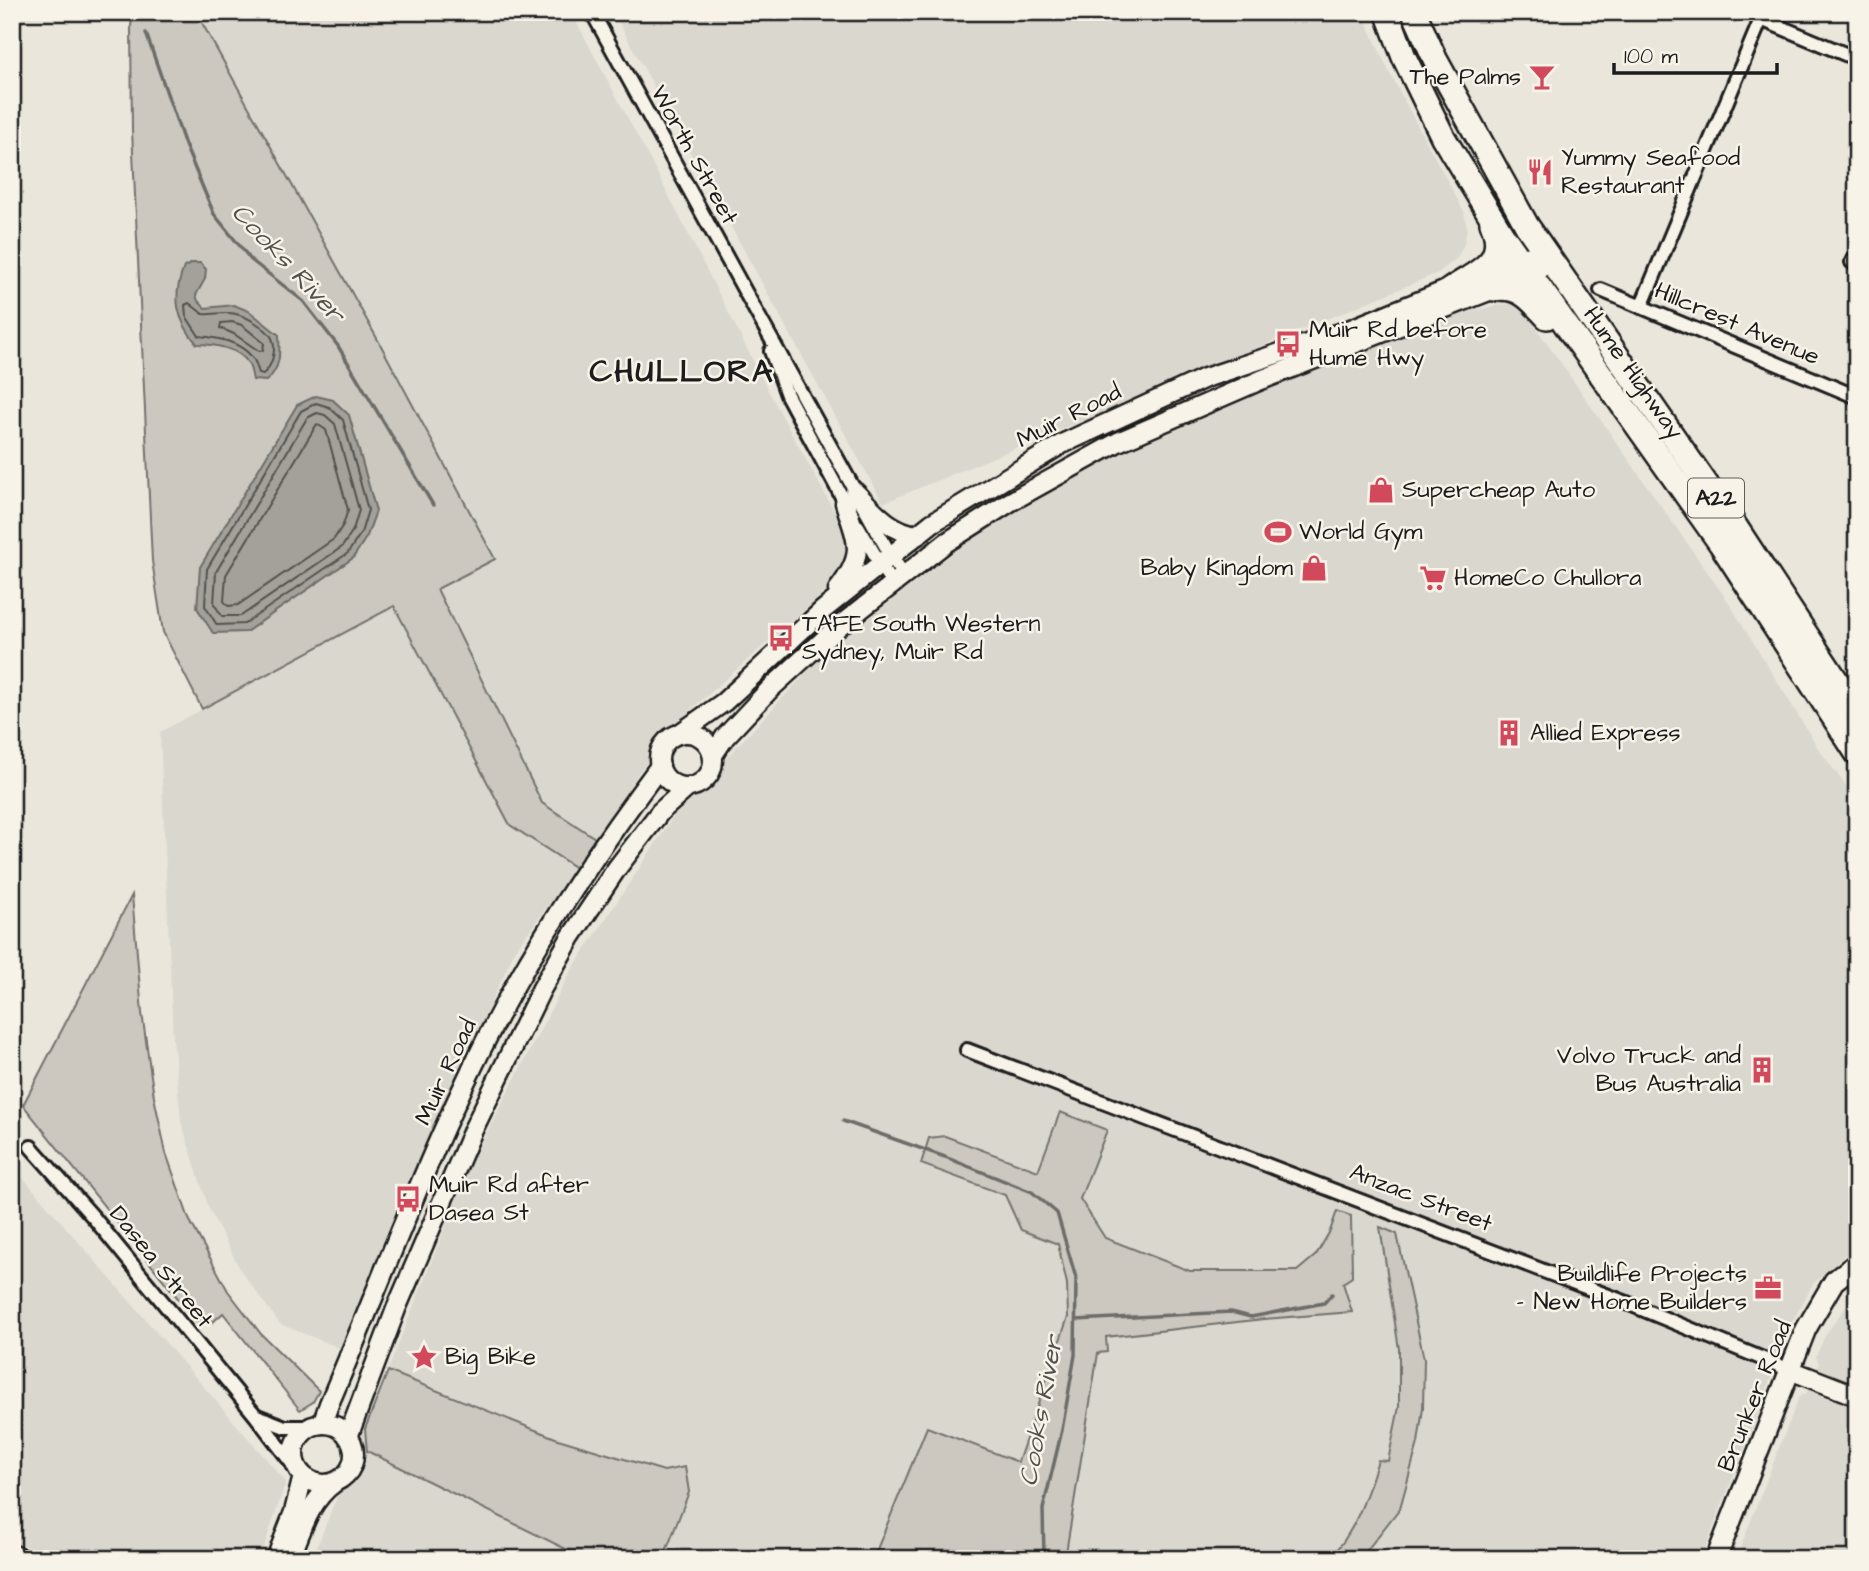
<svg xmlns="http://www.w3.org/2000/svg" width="1869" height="1571" font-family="'Architects Daughter',sans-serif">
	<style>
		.built { fill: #dad7ce }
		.green { fill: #ccc8c0; stroke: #74726e; stroke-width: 2 }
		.water { fill: #a3a19a; stroke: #6d6c68; stroke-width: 2 }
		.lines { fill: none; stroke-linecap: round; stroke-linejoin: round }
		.shore { stroke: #52514e; stroke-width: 2 }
		.stream { stroke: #6d6c68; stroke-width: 3.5 }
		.street-casing { stroke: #1c1c1c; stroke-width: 18 }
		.secondary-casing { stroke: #1c1c1c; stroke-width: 23 }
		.primary-casing { stroke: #1c1c1c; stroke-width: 24 }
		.highway-casing { stroke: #1c1c1c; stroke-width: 28 }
		.street { stroke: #f7f3e8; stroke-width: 12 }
		.secondary { stroke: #f7f3e8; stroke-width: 18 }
		.primary { stroke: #f7f3e8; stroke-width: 19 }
		.highway { stroke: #f7f3e8; stroke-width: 23 }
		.labels { text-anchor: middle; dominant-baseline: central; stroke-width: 5; stroke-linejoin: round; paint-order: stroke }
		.shield { fill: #f7f3e8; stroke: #5e5c59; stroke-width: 2 }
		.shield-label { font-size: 23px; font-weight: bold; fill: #1c1c1c }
		.poi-label { font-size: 24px; fill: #1c1c1c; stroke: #f7f3e8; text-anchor: start }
		.street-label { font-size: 24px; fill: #1c1c1c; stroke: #f7f3e8 }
		.water-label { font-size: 26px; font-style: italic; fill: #52514e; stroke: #f7f3e8 }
		.district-label { font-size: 32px; font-weight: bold; letter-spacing: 2px; fill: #1c1c1c; stroke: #f7f3e8 }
	</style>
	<rect width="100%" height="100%" fill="#eae6dc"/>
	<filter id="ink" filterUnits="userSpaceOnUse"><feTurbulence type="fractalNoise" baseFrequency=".0143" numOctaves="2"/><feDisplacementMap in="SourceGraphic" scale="14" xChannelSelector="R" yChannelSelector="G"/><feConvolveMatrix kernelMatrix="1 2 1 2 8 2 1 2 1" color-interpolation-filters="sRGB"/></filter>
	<g filter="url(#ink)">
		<g class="built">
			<polygon points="196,12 571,12 655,169 770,394 838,518 847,540 845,561 835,583 686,714 642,768 595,838 542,803 437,589 494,559 379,342"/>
			<polygon points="613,12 1362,12 1389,72 1464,212 1467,228 1464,244 1457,258 1438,273 883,503"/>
			<polygon points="1518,302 1729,603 1818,748 1857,801 1857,1244 1813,1284 1782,1340 1768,1387 1701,1559 312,1559 471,1163 570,973 679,808 824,654 973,537 1136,444 1442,316"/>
			<polygon points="394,606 510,825 576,868 515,950 394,1215 340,1348 280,1324 241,1271 209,1209 181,1121 173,1038 160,732"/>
			<polygon points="12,1165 286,1482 260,1559 58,1559 12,1541"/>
			<polygon points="1857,1291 1857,1559 1736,1559 1799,1397 1806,1394 1819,1364 1816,1356 1826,1334"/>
		</g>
		<g class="green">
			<polygon points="133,12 196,12 379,342 495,559 437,589 542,803 595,838 576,868 510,825 394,606 202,709 163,632 152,561 132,130 131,26"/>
			<polygon points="132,895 142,1013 154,1097 166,1153 189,1219 228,1291 261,1334 319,1391 313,1402 300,1410 223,1313 213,1322 206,1315 197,1322 23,1105"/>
			<polygon points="1060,1112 1107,1130 1080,1199 1105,1238 1190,1271 1297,1271 1316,1255 1330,1231 1337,1211 1351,1216 1352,1277 1343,1283 1352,1312 1264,1319 1106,1337 1107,1352 1098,1353 1065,1559 873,1559 927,1427 1018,1462 1068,1317 1067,1284 1058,1244 1021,1230 1005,1195 921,1164 929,1138 945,1136 1038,1171"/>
			<path d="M1380,1227L1397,1234L1424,1359L1423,1408L1418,1443L1400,1508L1360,1559H1329C1355,1533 1367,1495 1378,1460L1388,1461L1399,1407V1349Z"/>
			<polygon points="388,1371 558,1439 664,1471 685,1467 689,1492 663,1559 586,1559 367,1451 365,1429"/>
		</g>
		<g class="water">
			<path d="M193,263H200L206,269L205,279L196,295L198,301L205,308L234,305L249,311L279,335C280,353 281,369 266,381L253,380C252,375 251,368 248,363C239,348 213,344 197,344C176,319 172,297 184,267Z"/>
			<polygon points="316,396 333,400 349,415 376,511 367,536 353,558 246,632 213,633 197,608 200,567 297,405"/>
		</g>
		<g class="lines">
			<g class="shore">
				<path d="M189,303L203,314C213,315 226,311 236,314C246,316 267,328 272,338C277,349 272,367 263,374L259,373C257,368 256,361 252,357C239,341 218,338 199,336L186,316L185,305Z"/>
				<polygon points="232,322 242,325 264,343 263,350 259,351 234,334 220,328 221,323"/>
				<polygon points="316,403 329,407 343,420 368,510 361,533 348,553 244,624 217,625 205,606 207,569 301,411"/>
				<polygon points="317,413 325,415 335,424 359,510 353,530 342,547 241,616 222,616 214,604 216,572 307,418"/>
				<polygon points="317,424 326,430 348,510 343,525 334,539 238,605 228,606 224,601 226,575"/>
			</g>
			<g class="stream">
				<polyline points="74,12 81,16"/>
				<polyline points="146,33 185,145 214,214 251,260 303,301 338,346 433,505"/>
				<polyline points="843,1121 945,1157 1032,1192 1057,1213 1076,1278 1075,1355 1062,1430 1043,1509 1044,1559"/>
				<polyline points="1076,1320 1231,1312 1251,1317 1324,1303 1332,1294"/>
			</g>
			<g class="street-casing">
				<g id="street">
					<path d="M592,12C692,194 790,375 891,556L904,575"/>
					<polyline points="1761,19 1857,59"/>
					<polyline points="1852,262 1857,255"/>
					<polyline points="1601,290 1857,397"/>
					<polyline points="1641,307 1764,12"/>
					<polyline points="771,351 787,395 849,510"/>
					<polyline points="858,526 892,584"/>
					<polyline points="967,1050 1627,1303 1790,1370"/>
					<polyline points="31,1147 94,1218 256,1416 298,1471"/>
					<polyline points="257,1416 285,1427 310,1427"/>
				</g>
			</g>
			<g class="secondary-casing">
				<g id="secondary">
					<path d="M855,492C873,510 890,532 918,535"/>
					<path d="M838,590C866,553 858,544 845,503"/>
					<circle cx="686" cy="760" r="27"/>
					<polyline points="679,734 724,702 823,610 932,523 1062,444 1205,378 1346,331 1530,256"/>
					<polyline points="713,755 725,737 770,689 838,627 947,542 1010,502 1118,442 1261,380 1494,289 1551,263"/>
					<polyline points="1790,1370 1857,1396"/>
					<circle cx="324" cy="1454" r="30"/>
					<path d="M322,1424L329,1404C388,1266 441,1118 514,987C557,910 607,837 660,766"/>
					<polyline points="348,1437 396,1309 473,1130 541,990 571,937 617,868 660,812 688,787"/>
					<polyline points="276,1559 294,1512 303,1476"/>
					<path d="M290,1559C301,1532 309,1501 334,1483"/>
				</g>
			</g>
			<g class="primary-casing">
				<polyline id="primary" points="1716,1559 1806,1329 1834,1281 1857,1263"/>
			</g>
			<g class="highway-casing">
				<g id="highway">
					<polyline points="1387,12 1404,57 1443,137 1503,236 1721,544 1857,753"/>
					<polyline points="1414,12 1435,59 1527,226 1731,520 1857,712"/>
					<path d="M1494,289C1520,285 1530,299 1547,317"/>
					<path d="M1450,290C1477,271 1509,263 1492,223"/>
					<polyline points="12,1557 17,1559"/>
				</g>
			</g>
			<use href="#street" class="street"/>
			<use href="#secondary" class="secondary"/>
			<use href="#primary" class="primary"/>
			<use href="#highway" class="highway"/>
		</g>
	</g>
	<defs>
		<g id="bar-bare" transform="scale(2.1)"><path d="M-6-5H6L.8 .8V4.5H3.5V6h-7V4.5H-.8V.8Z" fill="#d1495b" stroke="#f7f3e8" stroke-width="2.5" paint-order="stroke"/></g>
		<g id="restaurant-bare" transform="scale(2.1)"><path d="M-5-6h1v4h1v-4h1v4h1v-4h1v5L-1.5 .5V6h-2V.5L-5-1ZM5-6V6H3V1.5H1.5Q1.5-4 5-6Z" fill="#d1495b" stroke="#f7f3e8" stroke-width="2.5" paint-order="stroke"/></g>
		<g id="bus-bare" transform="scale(2.1)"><path d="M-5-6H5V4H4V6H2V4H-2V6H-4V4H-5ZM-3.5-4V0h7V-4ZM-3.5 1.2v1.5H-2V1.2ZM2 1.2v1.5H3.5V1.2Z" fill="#d1495b" stroke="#f7f3e8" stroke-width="2.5" paint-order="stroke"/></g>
		<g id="shop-bare" transform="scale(2.1)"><path d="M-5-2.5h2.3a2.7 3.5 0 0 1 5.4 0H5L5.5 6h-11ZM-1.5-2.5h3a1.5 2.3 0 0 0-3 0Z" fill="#d1495b" stroke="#f7f3e8" stroke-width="2.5" paint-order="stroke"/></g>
		<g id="stadium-bare" transform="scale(2.1)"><path d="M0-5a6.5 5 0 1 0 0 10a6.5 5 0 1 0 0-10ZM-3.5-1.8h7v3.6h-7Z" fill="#d1495b" stroke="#f7f3e8" stroke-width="2.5" paint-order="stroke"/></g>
		<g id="supermarket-bare" transform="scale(2.1)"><path d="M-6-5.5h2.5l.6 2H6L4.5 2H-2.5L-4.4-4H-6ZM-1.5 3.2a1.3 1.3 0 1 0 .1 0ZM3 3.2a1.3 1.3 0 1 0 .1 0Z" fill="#d1495b" stroke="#f7f3e8" stroke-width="2.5" paint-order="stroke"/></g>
		<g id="building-bare" transform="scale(2.1)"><path d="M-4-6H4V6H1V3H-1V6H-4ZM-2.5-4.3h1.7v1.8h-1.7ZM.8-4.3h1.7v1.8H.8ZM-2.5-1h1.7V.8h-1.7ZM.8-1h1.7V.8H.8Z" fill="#d1495b" stroke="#f7f3e8" stroke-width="2.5" paint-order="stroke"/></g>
		<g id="office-bare" transform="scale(2.1)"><path d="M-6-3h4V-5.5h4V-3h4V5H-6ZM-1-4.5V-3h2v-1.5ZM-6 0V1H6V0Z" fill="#d1495b" stroke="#f7f3e8" stroke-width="2.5" paint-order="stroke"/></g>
		<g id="sight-bare" transform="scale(2.1)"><path d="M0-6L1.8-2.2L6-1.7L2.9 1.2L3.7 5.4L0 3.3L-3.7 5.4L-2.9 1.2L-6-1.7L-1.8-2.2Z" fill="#d1495b" stroke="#f7f3e8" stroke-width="2.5" paint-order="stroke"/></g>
	</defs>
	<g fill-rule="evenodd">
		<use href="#bar-bare" x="1542" y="77"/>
		<use href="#restaurant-bare" x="1540" y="172"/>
		<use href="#bus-bare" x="1288" y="344"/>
		<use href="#shop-bare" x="1381" y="490"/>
		<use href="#stadium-bare" x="1278" y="532"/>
		<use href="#shop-bare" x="1314" y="568"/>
		<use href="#supermarket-bare" x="1433" y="578"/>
		<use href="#bus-bare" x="781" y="638"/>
		<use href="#building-bare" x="1509" y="733"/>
		<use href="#building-bare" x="1762" y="1070"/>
		<use href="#bus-bare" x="408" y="1199"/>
		<use href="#office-bare" x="1768" y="1288"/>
		<use href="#sight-bare" x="424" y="1357"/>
	</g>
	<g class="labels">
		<rect class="shield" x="1688" y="478.5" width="56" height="39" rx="5"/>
		<g class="shield-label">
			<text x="1716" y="498">A22</text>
		</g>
		<g class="poi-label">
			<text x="1521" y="77" text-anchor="end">The Palms</text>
			<text x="1561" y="158">Yummy Seafood<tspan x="1561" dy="28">Restaurant</tspan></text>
			<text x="1309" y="330">Muir Rd before<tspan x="1309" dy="28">Hume Hwy</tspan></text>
			<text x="1402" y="490">Supercheap Auto</text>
			<text x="1299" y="532">World Gym</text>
			<text x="1293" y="568" text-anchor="end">Baby Kingdom</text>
			<text x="1454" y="578">HomeCo Chullora</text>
			<text x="802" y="624">TAFE South Western<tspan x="802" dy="28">Sydney, Muir Rd</tspan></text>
			<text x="1530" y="733">Allied Express</text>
			<text x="1741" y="1056" text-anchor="end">Volvo Truck and<tspan x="1741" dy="28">Bus Australia</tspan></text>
			<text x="429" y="1185">Muir Rd after<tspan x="429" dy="28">Dasea St</tspan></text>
			<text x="1747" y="1274" text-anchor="end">Buildlife Projects<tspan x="1747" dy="28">- New Home Builders</tspan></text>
			<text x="445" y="1357">Big Bike</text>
		</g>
		<g class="street-label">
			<text transform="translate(694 155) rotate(61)">Worth Street</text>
			<text transform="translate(1737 324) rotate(23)">Hillcrest Avenue</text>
			<text transform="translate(1633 373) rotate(55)">Hume Highway</text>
			<text transform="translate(1069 416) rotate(-27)">Muir Road</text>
			<text transform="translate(446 1072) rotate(-65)">Muir Road</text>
			<text transform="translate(1421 1198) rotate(21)">Anzac Street</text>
			<text transform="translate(161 1267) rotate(51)">Dasea Street</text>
			<text transform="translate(1755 1396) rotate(-68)">Brunker Road</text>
		</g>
		<g class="water-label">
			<text transform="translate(288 263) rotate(47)">Cooks River</text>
			<text transform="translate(1041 1411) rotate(-80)">Cooks River</text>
		</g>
		<g class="district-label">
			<text x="682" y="371">CHULLORA</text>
		</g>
	</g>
	<rect width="1869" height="1571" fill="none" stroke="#f7f3e8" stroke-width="42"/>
	<rect x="21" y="21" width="1827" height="1529" fill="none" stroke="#1c1c1c" stroke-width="2.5" filter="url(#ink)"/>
	<path d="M1614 63v10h163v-10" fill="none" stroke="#1c1c1c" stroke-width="3.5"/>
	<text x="1624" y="63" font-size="21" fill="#1c1c1c" stroke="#f7f3e8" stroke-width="5" paint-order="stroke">100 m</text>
</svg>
